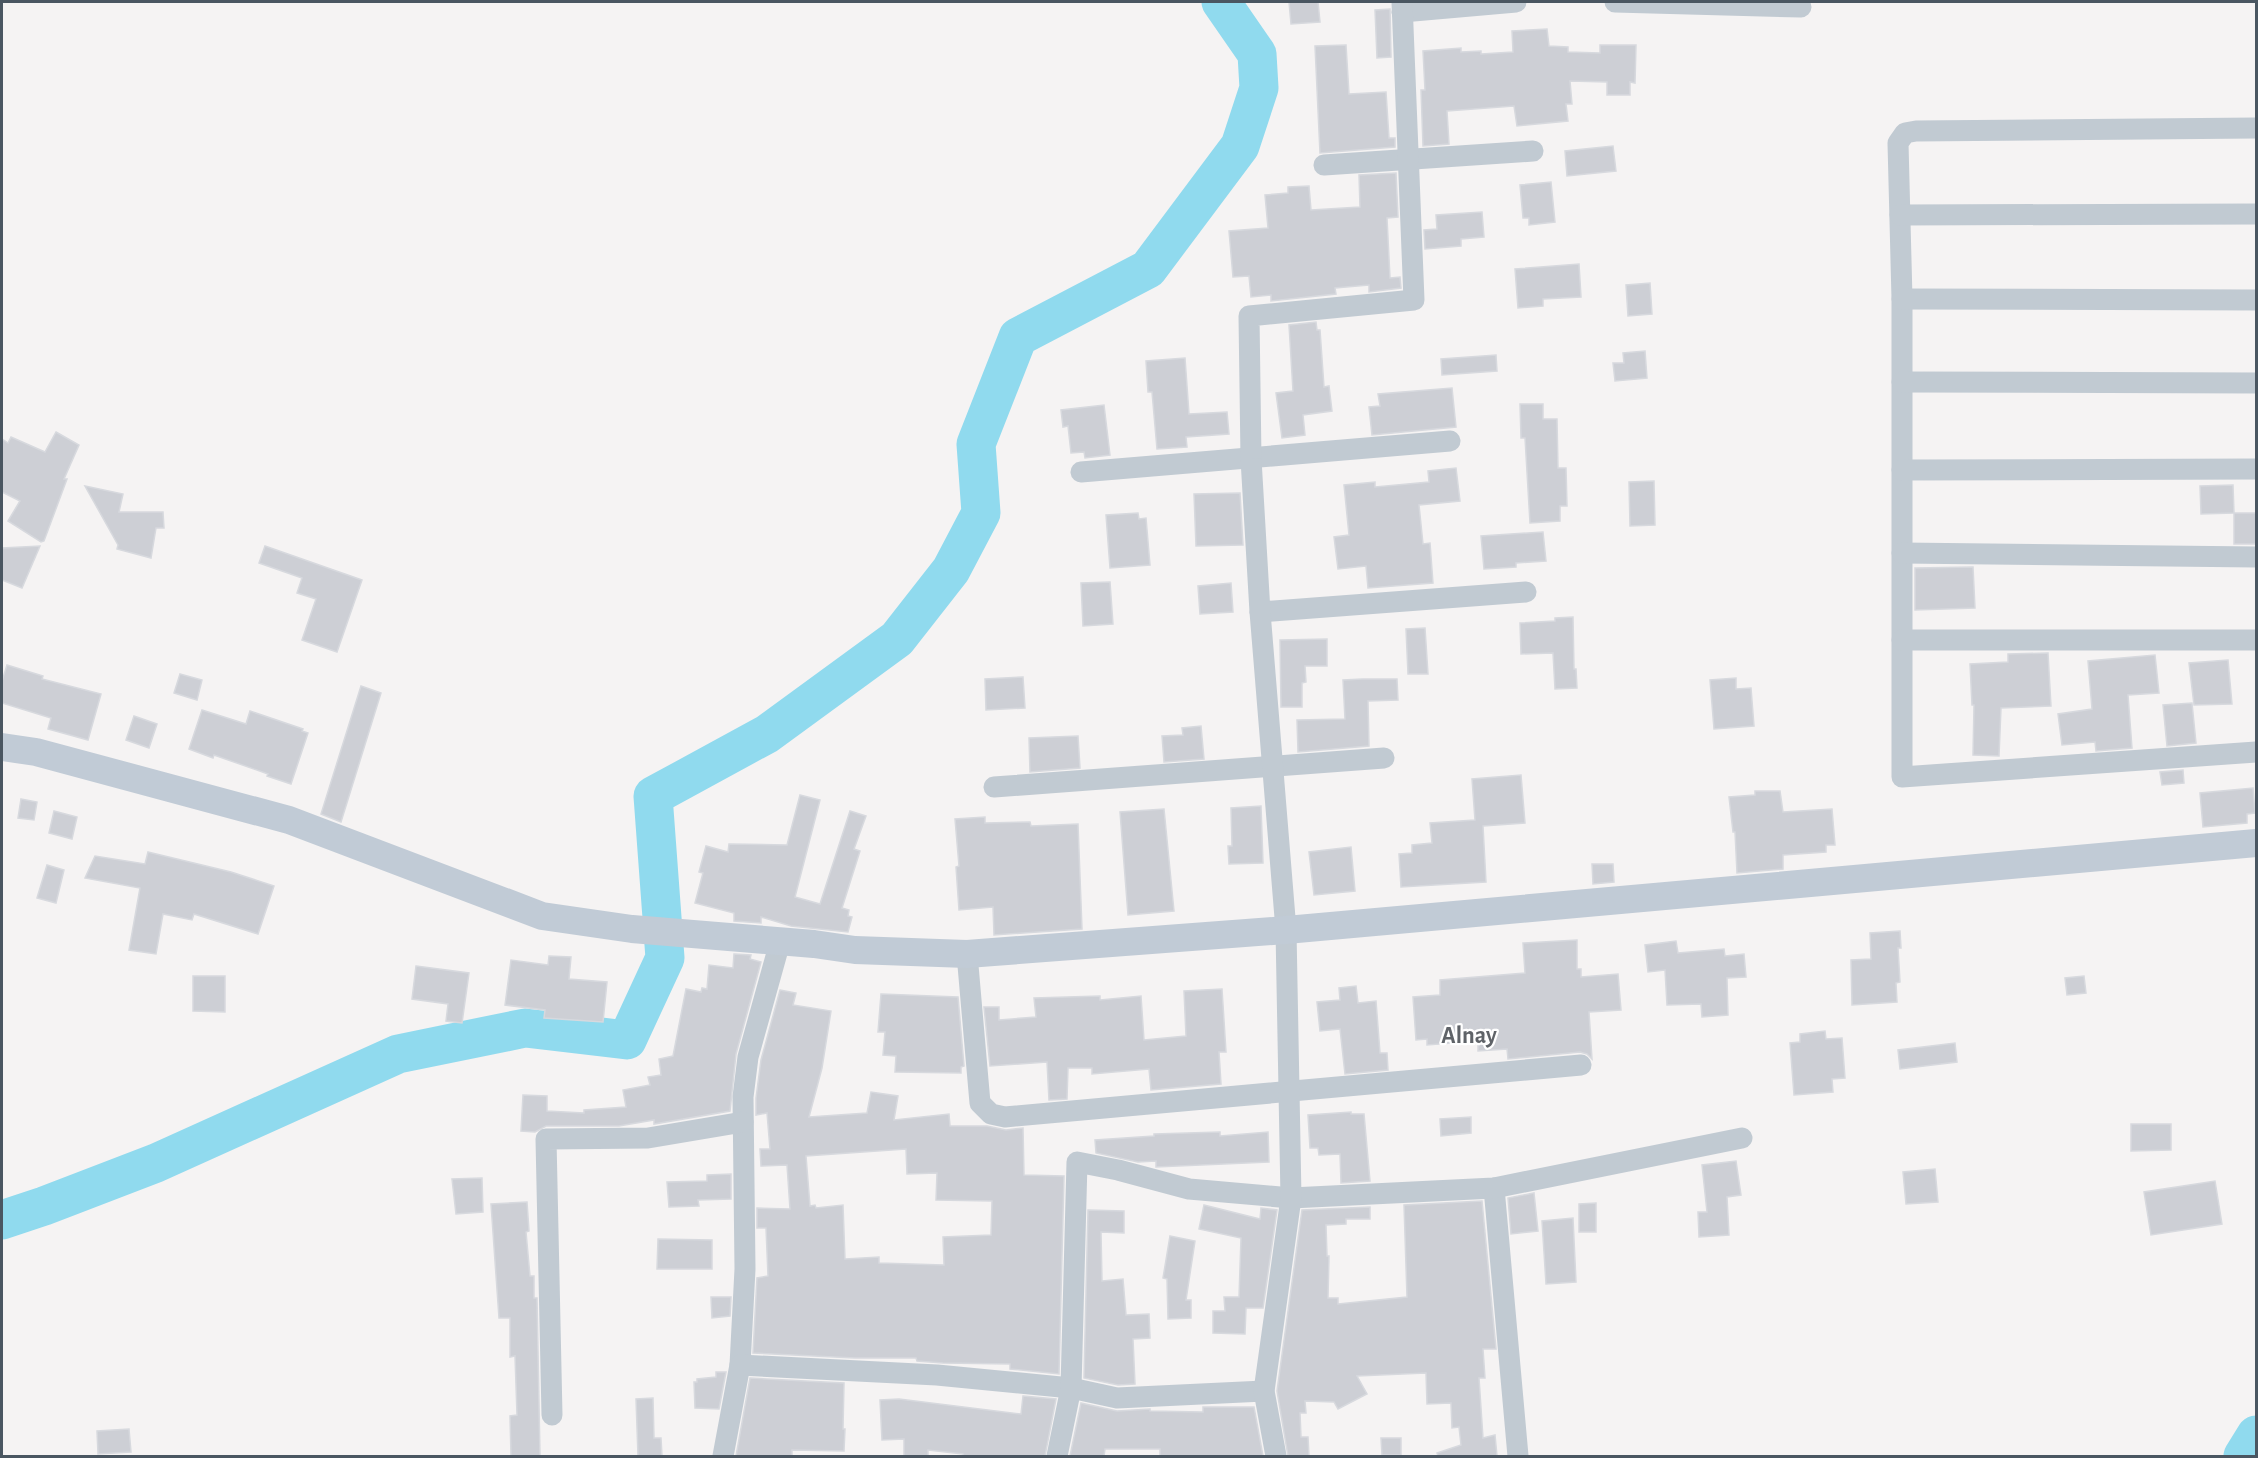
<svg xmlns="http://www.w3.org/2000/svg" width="2258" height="1458" font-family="'Alegreya Sans',sans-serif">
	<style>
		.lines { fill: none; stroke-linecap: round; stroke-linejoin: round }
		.river { stroke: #90daee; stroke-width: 39 }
		.building { fill: #cdcfd5; stroke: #d7d9de; stroke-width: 1.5; fill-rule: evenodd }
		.street { stroke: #c1cad2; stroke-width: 21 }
		.secondary { stroke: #c1cbd6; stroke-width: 28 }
		.labels { text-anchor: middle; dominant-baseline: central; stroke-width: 4.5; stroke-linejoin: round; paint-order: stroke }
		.quarter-label { font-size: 24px; font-weight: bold; fill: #5f6368; stroke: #fff }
	</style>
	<rect width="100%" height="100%" fill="#f5f3f3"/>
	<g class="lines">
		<g class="river">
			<polyline points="2,1220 44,1206 156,1163 398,1054 525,1028 627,1040 665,958 653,796 767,734 897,639 951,570 981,513 976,444 1018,337 1148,269 1240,146 1259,88 1257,54 1221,2"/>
			<polyline points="2243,1456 2256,1435"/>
		</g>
	</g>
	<g class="building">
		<polygon points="1289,2 1318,2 1320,22 1291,24"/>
		<polygon points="1390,9 1391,57 1377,58 1375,10"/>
		<polygon points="1547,29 1549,46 1568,47 1568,52 1600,53 1600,45 1636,45 1635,83 1630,82 1630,95 1607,95 1607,82 1570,81 1572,104 1566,104 1568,121 1517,126 1514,106 1447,111 1449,144 1423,146 1421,90 1425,90 1423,51 1461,48 1461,52 1481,51 1481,54 1513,52 1512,31"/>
		<polygon points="1346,45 1349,94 1386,92 1389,138 1395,138 1395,147 1320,153 1315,46"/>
		<polygon points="1613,146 1616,171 1567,176 1565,151"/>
		<polygon points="1396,173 1398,217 1387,218 1390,278 1400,277 1401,288 1369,292 1369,285 1335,288 1336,294 1271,301 1271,295 1251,297 1249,276 1233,277 1229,231 1268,228 1265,195 1288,193 1288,187 1309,186 1311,210 1360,207 1359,175"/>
		<polygon points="1551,182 1555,222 1529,225 1529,218 1523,218 1520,185"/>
		<polygon points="1482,212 1484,237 1461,239 1461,246 1425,249 1424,230 1437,229 1436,215"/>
		<polygon points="1579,264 1581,297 1543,299 1543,306 1518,308 1515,269"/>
		<polygon points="1650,283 1652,314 1628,316 1626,285"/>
		<polygon points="1316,322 1317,330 1320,330 1324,387 1329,386 1332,411 1303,415 1305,435 1282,438 1276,393 1293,391 1289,325"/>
		<polygon points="1645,351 1647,378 1615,381 1613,363 1624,363 1623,353"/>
		<polygon points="1496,355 1497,371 1442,375 1441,359"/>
		<polygon points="1185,358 1189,414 1227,412 1229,434 1186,437 1187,447 1157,449 1152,392 1148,392 1146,361"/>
		<polygon points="1452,388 1456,427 1372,435 1369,407 1380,406 1378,394"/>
		<polygon points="1520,404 1543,404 1543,419 1557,419 1558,468 1566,468 1567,506 1560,506 1560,521 1530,523 1525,438 1521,438"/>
		<polygon points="1104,405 1110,455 1085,458 1084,452 1071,453 1068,426 1063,427 1061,410"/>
		<polygon points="56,432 79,445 64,479 67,479 44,541 41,542 8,521 20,501 2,492 2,439 8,443 11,437 45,452"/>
		<polygon points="1456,468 1460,501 1419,505 1423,544 1430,543 1433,583 1368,588 1366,566 1338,569 1334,537 1349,535 1344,485 1375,482 1375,487 1429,482 1428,471"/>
		<polygon points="1654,481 1655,525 1630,526 1629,482"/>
		<polygon points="2233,485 2234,513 2201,514 2200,486"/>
		<polygon points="85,486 123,494 119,512 163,512 164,528 156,528 151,558 117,549 118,545"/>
		<polygon points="1240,493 1243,545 1196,546 1194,494"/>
		<polygon points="1138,513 1139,519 1146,518 1150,565 1110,568 1106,515"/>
		<rect x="2234" y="513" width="22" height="31"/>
		<polygon points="1543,532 1546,561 1516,563 1516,567 1484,569 1481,536"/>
		<polygon points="40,546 22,588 2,580 2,548"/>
		<polygon points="265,546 362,580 337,652 302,640 316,599 297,593 302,578 259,563"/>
		<polygon points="1973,567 1975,608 1915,610 1915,568"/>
		<polygon points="1110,582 1113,624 1083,626 1081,583"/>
		<polygon points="1231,583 1233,612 1200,614 1198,586"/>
		<polygon points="1573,617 1574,669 1576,669 1577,688 1555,689 1553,653 1521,654 1520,623 1555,621 1555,618"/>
		<polygon points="1425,628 1428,674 1408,674 1406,629"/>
		<polygon points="1327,639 1327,666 1305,666 1306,682 1302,683 1302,707 1281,707 1280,640"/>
		<polygon points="2048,653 2051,706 2001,708 1999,756 1973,755 1974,705 1972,705 1970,664 2008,662 2008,654"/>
		<polygon points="2155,655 2159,693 2128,695 2132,748 2096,751 2095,742 2062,745 2058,714 2092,709 2088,661"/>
		<polygon points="2228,660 2232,704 2194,705 2189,663"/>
		<polygon points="7,665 43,676 42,679 101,694 88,740 48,729 51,718 2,703 2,681"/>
		<polygon points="180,674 202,680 197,700 174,693"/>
		<polygon points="1023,677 1025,708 986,710 985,679"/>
		<polygon points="1736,678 1736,689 1751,688 1754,726 1714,729 1710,680"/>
		<polygon points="1363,679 1397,679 1398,700 1368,701 1369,746 1298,752 1297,720 1345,719 1343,680"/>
		<polygon points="361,686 381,693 341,822 321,814"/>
		<polygon points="2192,703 2196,743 2167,746 2163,705"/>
		<polygon points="202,710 246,724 250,711 303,729 302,731 308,733 291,784 267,776 268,774 214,755 213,758 189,749"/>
		<polygon points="134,716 157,724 149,748 126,740"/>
		<polygon points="1201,726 1204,759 1164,762 1162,736 1183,735 1182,728"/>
		<polygon points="1078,736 1080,768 1030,772 1029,738"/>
		<polygon points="2183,770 2184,783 2162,785 2160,772"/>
		<polygon points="1521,775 1525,823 1483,826 1486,882 1401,887 1399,854 1412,853 1412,845 1432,843 1430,823 1475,820 1472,779"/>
		<polygon points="2253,788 2255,813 2247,814 2247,823 2203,827 2200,793"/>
		<polygon points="1755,791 1780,791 1783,812 1832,809 1835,845 1826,845 1826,852 1783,855 1783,869 1737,873 1735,832 1733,832 1729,797 1755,795"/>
		<polygon points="800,795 820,800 795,897 820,904 850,811 866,816 854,849 860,851 842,908 849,910 848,916 852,917 848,932 791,926 761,917 761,923 734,921 734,913 695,903 703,873 699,872 706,846 728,852 729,844 787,845"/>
		<polygon points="21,799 37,802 34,820 18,818"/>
		<polygon points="1261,806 1263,863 1229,864 1228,846 1232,846 1231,808"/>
		<polygon points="1164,809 1174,911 1128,915 1120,812"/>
		<polygon points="54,811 77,817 72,839 49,833"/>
		<polygon points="985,817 985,823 1030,822 1031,826 1078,824 1082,929 994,935 993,907 959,910 956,867 959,866 955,819"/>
		<polygon points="1351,847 1355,891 1314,895 1309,852"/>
		<polygon points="148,852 231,872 274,886 258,934 194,914 192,920 163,914 156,954 129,950 140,888 85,878 95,856 145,864"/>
		<polygon points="1592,864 1613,864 1614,882 1593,884"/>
		<polygon points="47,865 64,870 56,903 37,898"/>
		<polygon points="1900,931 1901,948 1898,948 1900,982 1896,983 1897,1002 1852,1005 1851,960 1871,959 1870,933"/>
		<polygon points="1577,940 1577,969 1581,969 1581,977 1618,974 1621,1010 1589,1012 1592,1059 1587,1054 1580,1052 1508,1059 1507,1049 1478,1051 1478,1041 1427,1045 1427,1039 1416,1040 1413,997 1440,995 1440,980 1525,973 1523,943"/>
		<polygon points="1676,941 1678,953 1724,949 1725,956 1744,954 1746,977 1727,978 1728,1015 1702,1017 1701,1004 1667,1005 1665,970 1648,972 1645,945"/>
		<polygon points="734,954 751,955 750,959 761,962 736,1054 730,1111 654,1124 654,1120 619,1126 546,1126 535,1132 521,1131 523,1095 547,1096 547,1111 584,1113 584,1110 626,1107 623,1090 650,1085 648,1077 661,1075 659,1059 673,1056 686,989 701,992 702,988 707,989 709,965 733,968"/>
		<polygon points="549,956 571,957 569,979 607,982 603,1022 544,1018 545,1010 505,1005 511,960 548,965"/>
		<polygon points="416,966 469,973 462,1023 446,1021 448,1004 412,999"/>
		<polygon points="193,976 225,976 225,1012 193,1011"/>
		<polygon points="2084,976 2086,993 2067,995 2065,978"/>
		<polygon points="1356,986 1358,1003 1376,1001 1380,1053 1387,1053 1388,1070 1345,1074 1340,1029 1320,1031 1317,1002 1340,1000 1339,988"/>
		<polygon points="1222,989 1226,1052 1219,1052 1221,1084 1151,1090 1149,1069 1092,1074 1092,1068 1068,1068 1067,1099 1049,1100 1047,1062 990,1066 984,1007 999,1007 999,1020 1036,1017 1034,998 1100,996 1100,1000 1141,996 1144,1040 1186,1036 1184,991"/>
		<path d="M780,990L796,993L793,1005L831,1011L822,1068L809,1117L867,1113L871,1092L898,1096L894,1120L949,1114L950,1126H987L1006,1130L1023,1128L1024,1175L1064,1176L1059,1374L1010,1369V1364L943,1363L917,1361L916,1358H855L753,1353L757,1278L768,1276L766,1228H757V1208L790,1209L787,1165L761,1166L760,1149H770L767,1113L756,1115V1098L761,1060ZM906,1149L907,1174L937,1173L936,1200L992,1201L991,1235L943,1237L944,1265L879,1263V1257L845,1259L843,1205L816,1208L815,1205L810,1206L806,1156Z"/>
		<polygon points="881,994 958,997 964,1066 961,1067 961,1073 895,1072 896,1056 883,1055 885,1032 878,1032"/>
		<polygon points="1825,1031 1826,1039 1842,1038 1845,1078 1832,1079 1833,1092 1794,1095 1790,1043 1800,1042 1800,1034"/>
		<polygon points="1955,1043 1957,1062 1900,1069 1898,1050"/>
		<polygon points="1351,1112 1351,1114 1364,1114 1370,1181 1341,1183 1340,1154 1319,1155 1318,1148 1310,1148 1308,1115"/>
		<polygon points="1471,1117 1471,1133 1441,1136 1440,1119"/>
		<polygon points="2131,1124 2171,1124 2171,1150 2131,1151"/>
		<polygon points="1220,1132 1220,1136 1268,1132 1269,1162 1156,1167 1156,1161 1138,1162 1096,1153 1095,1140 1154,1136 1154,1134"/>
		<polygon points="1736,1161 1741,1195 1727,1197 1729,1235 1699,1237 1698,1212 1707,1212 1702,1165"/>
		<polygon points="1935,1169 1938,1202 1906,1204 1903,1172"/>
		<polygon points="731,1174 731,1199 698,1200 699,1206 669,1207 667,1182 707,1181 707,1175"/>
		<polygon points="482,1178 483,1212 456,1214 452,1179"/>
		<polygon points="2215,1181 2222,1224 2151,1235 2144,1192"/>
		<polygon points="1534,1193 1538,1231 1511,1234 1508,1198"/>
		<polygon points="1482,1201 1496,1349 1483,1349 1485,1378 1479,1378 1483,1438 1495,1435 1497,1456 1438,1456 1437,1453 1461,1445 1459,1427 1452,1428 1451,1403 1427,1404 1426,1373 1357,1376 1367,1394 1338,1409 1334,1402 1305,1401 1306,1413 1300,1413 1301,1437 1308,1437 1309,1456 1288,1456 1277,1391 1302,1210 1370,1207 1370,1219 1346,1219 1346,1224 1326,1225 1327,1256 1329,1256 1328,1298 1338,1298 1338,1304 1407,1297 1404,1205"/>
		<polygon points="527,1202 529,1231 526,1232 530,1276 534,1276 534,1298 537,1298 540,1456 511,1456 510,1416 517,1415 515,1356 510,1357 510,1318 499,1318 491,1204"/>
		<polygon points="1596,1203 1596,1232 1579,1232 1579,1204"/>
		<polygon points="1204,1205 1260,1219 1261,1208 1277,1210 1263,1308 1246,1308 1245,1334 1213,1333 1213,1311 1225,1311 1224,1297 1239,1297 1241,1238 1199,1229"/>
		<polygon points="1088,1210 1124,1211 1124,1233 1101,1232 1102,1281 1123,1279 1126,1315 1149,1314 1150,1338 1133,1339 1135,1384 1118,1385 1084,1378"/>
		<polygon points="1573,1218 1576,1282 1546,1284 1542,1221"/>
		<polygon points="1170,1236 1195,1241 1186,1300 1191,1300 1191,1318 1168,1319 1167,1279 1163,1278"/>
		<polygon points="658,1239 712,1240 712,1269 657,1269"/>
		<polygon points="711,1297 731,1297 730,1316 712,1318"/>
		<polygon points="716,1372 726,1372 719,1409 695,1408 694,1382 697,1382 697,1379 716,1377"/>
		<polygon points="750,1378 844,1383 843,1429 845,1429 844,1451 792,1450 792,1456 736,1456"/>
		<polygon points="1023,1396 1056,1399 1045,1456 963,1456 963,1454 928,1450 928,1456 904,1456 904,1439 882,1440 880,1400 899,1399 1021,1414"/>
		<polygon points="653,1398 654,1438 661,1438 662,1456 638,1456 636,1399"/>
		<polygon points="1081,1403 1117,1411 1150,1409 1150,1411 1203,1412 1203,1407 1254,1407 1263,1456 1160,1456 1160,1449 1105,1449 1104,1456 1070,1456"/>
		<polygon points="129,1429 131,1452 98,1454 97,1431"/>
		<polygon points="1381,1438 1401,1438 1401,1455 1382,1455"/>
	</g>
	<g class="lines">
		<g class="street">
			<polyline points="1615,2 1801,7"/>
			<polyline points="1402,12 1516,2"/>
			<polyline points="2256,128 1916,131 1905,133 1898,143 1902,299 1902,777 2256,752"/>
			<polyline points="1324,165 1533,151"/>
			<polyline points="1900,215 2256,214"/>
			<polyline points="1902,299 2256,300"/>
			<polyline points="1902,382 2256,383"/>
			<polyline points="1902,470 2256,469"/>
			<polyline points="1081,472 1450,441"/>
			<polyline points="1902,553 2256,557"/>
			<polyline points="1260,612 1526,592"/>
			<polyline points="1902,640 2256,640"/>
			<polyline points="994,787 1384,758"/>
			<polyline points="967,954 980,1103 991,1114 1005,1117 1581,1065"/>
			<polyline points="1494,1188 1518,1456"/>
			<polyline points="740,1365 745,1269 743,1097 748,1057 780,942"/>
			<polyline points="552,1415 546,1139 648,1138 743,1122"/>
			<polyline points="723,1456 740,1365 937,1375 1071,1388 1117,1398 1264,1391"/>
			<polyline points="1057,1456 1071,1388 1077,1162 1118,1170 1189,1189 1291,1198 1494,1188 1742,1138"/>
			<polyline points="1276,1456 1264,1391 1291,1198 1286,930 1260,612 1251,459 1249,316 1414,300 1402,2"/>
		</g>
		<polyline class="secondary" points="2,747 36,752 289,820 542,916 632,929 814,944 855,950 967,954 1286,930 2256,843"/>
	</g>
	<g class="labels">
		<g class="quarter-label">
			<text x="1469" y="1036">Alnay</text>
		</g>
	</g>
	<rect width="2258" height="1458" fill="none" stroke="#4a5661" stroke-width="6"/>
</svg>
